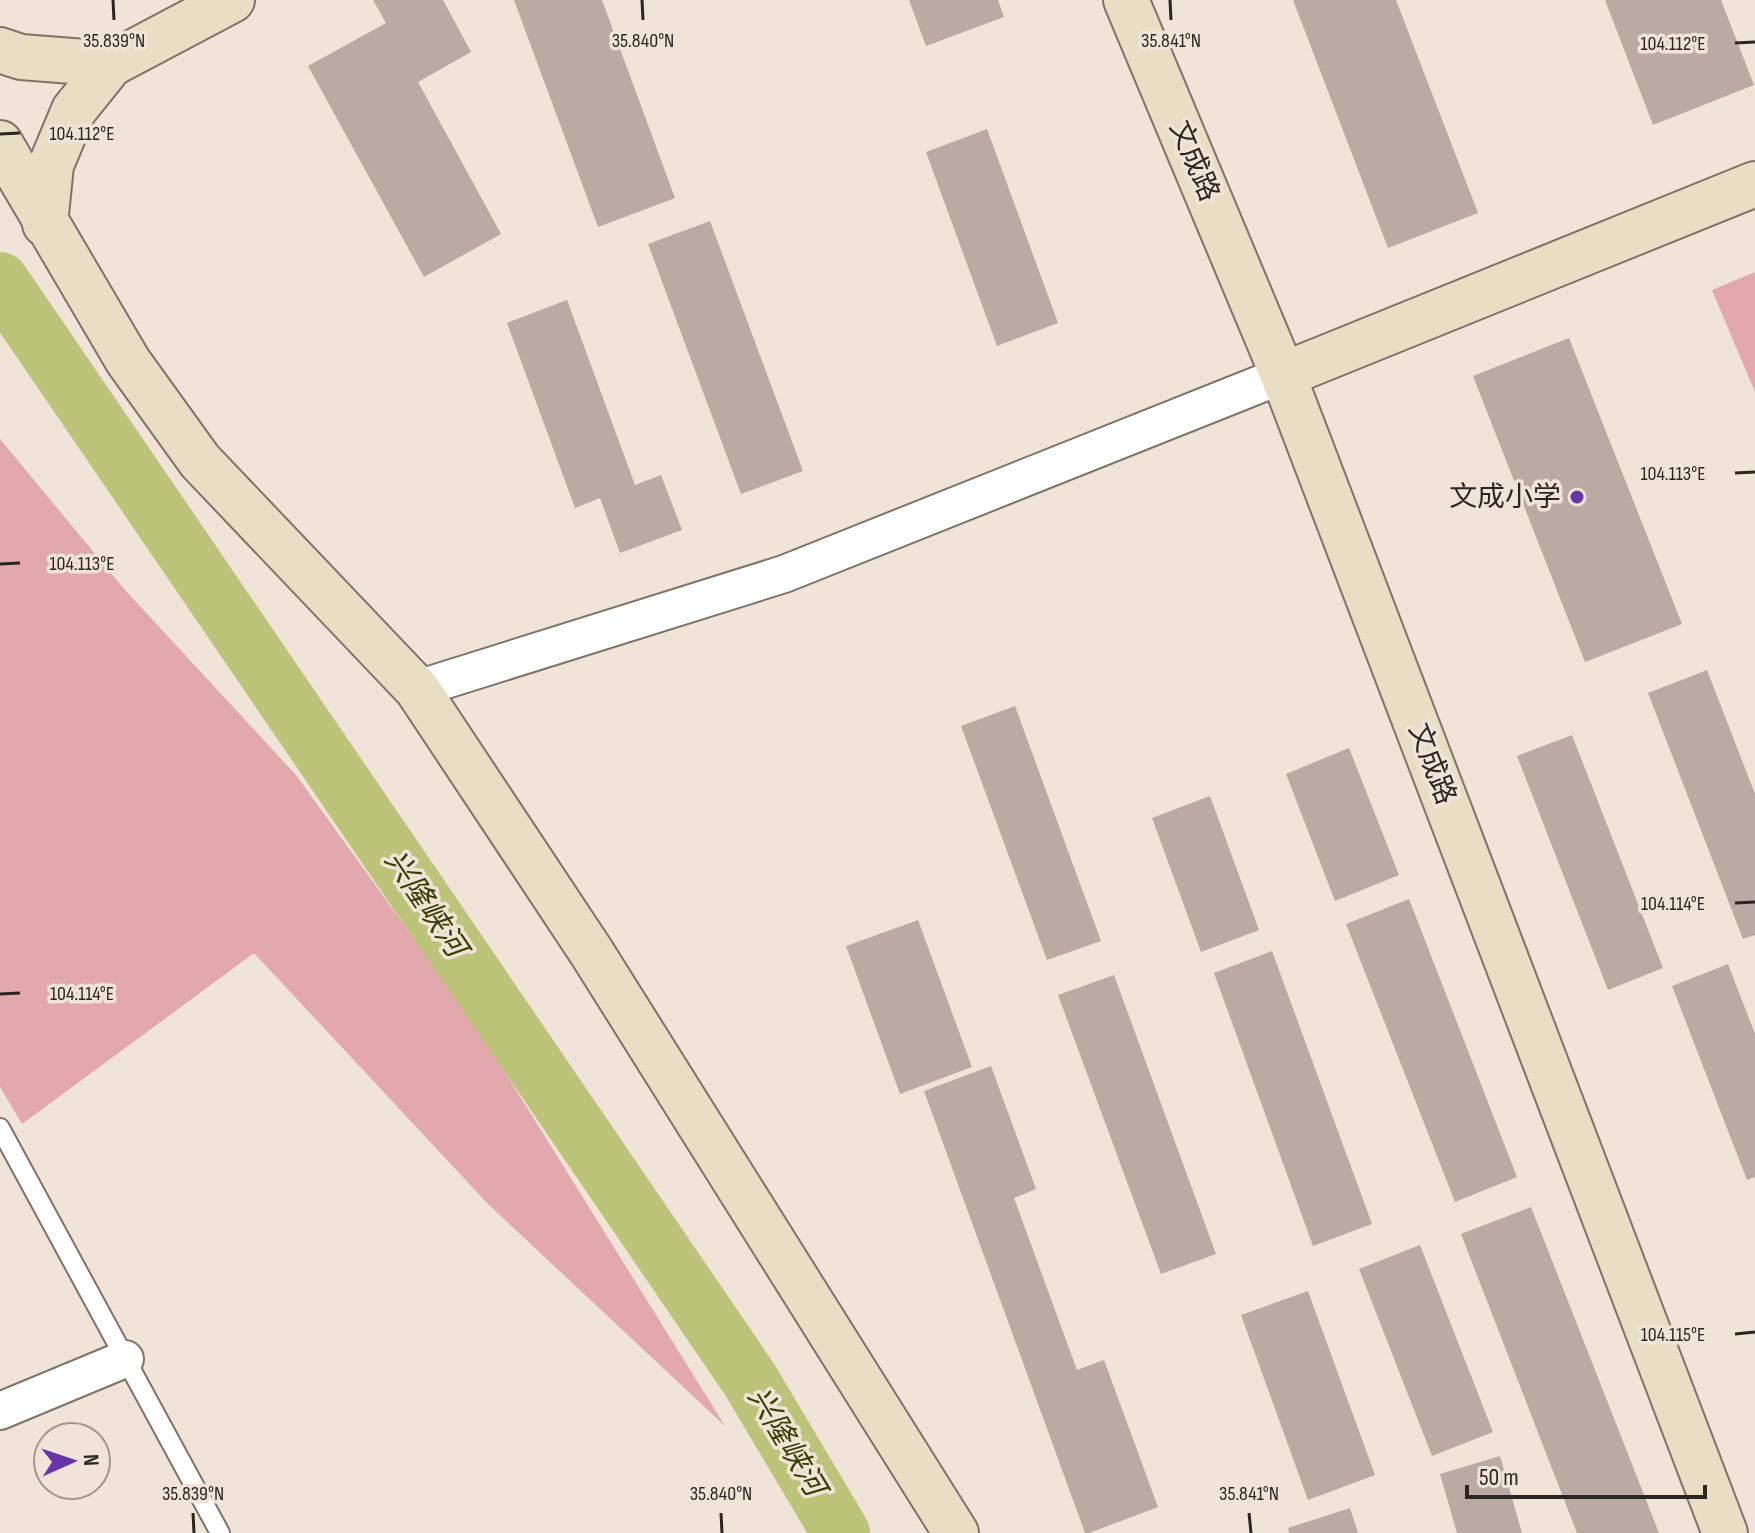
<svg xmlns="http://www.w3.org/2000/svg" width="1755" height="1533" font-family="'Sofia Sans Condensed','Noto Sans SC',sans-serif">
	<style>
		.green { fill: #e2a8ad }
		.lines { fill: none; stroke-linecap: round; stroke-linejoin: round }
		.river { stroke: #bbc478; stroke-width: 58 }
		.building { fill: #bbaaa4 }
		.lane-casing { stroke: #7f7369; stroke-width: 22 }
		.street-casing { stroke: #7f7369; stroke-width: 40 }
		.secondary-casing { stroke: #7f7369; stroke-width: 48 }
		.lane { stroke: #fff; stroke-width: 18 }
		.street { stroke: #fff; stroke-width: 36 }
		.secondary { stroke: #e8dec4; stroke-width: 44 }
		.ticks { fill: none; stroke: #2b2621; stroke-width: 3 }
		.poi-dot { fill: #6834ac; stroke: #f0e3d7; stroke-width: 3 }
		.labels { text-anchor: middle; dominant-baseline: central; stroke-width: 7; stroke-linejoin: round; paint-order: stroke }
		.street-label { font-size: 28px; fill: #2b2621; stroke: #f0e3d7 }
		.poi-label { font-size: 28px; fill: #2b2621; stroke: #f0e3d7; text-anchor: end }
		.water-label { font-size: 30px; font-style: italic; fill: #393e01; stroke: #f0e3d7 }
		.ticks-label { font-size: 20px; text-anchor: middle; fill: #2b2621; stroke: #f0e3d7; stroke-width: 7; stroke-linejoin: round; paint-order: stroke }
	</style>
	<rect width="100%" height="100%" fill="#f0e3d7"/>
	<g class="green">
		<polygon points="1755,272 1755,392 1712,290"/>
		<polygon points="0,439 125,590 296,775 472,1019 725,1426 488,1204 254,953 22,1124 0,1087"/>
	</g>
	<g class="lines">
		<polyline class="river" points="0,281 750,1380 841,1533"/>
	</g>
	<g class="building">
		<polygon points="373,0 443,0 471,52 418,82 501,234 424,277 308,66 386,23"/>
		<polygon points="514,0 602,0 675,198 598,227"/>
		<polygon points="909,0 998,0 1004,17 926,46"/>
		<polygon points="1293,0 1396,0 1478,213 1388,248"/>
		<polygon points="1605,0 1721,0 1754,85 1653,125"/>
		<polygon points="987,129 1058,323 997,346 926,152"/>
		<polygon points="710,221 803,471 741,494 648,244"/>
		<polygon points="567,300 635,485 661,475 682,530 620,553 600,498 575,508 507,323"/>
		<polygon points="1569,338 1682,624 1585,662 1473,376"/>
		<polygon points="1707,670 1755,794 1755,935 1743,939 1648,693"/>
		<polygon points="1015,706 1101,941 1047,960 961,726"/>
		<polygon points="1572,735 1663,968 1608,990 1517,756"/>
		<polygon points="1349,748 1399,875 1335,901 1286,774"/>
		<polygon points="1210,796 1259,930 1201,952 1152,818"/>
		<polygon points="1409,899 1517,1177 1455,1202 1346,924"/>
		<polygon points="918,920 972,1067 900,1094 846,946"/>
		<polygon points="1272,951 1372,1224 1313,1246 1214,973"/>
		<polygon points="1728,964 1755,1034 1755,1177 1747,1180 1672,986"/>
		<polygon points="1114,975 1216,1254 1161,1274 1058,995"/>
		<polygon points="991,1066 1036,1189 1014,1198 1077,1370 1104,1360 1158,1507 1089,1533 1085,1533 924,1091"/>
		<polygon points="1531,1207 1659,1533 1577,1533 1461,1234"/>
		<polygon points="1420,1245 1493,1432 1432,1456 1359,1269"/>
		<polygon points="1308,1291 1375,1475 1308,1500 1241,1315"/>
		<polygon points="1500,1456 1522,1533 1457,1533 1440,1474"/>
		<polygon points="1350,1508 1358,1533 1289,1533 1288,1528"/>
	</g>
	<g class="lines">
		<g class="lane-casing">
			<polyline id="lane" points="0,1128 220,1533"/>
		</g>
		<g class="street-casing">
			<g id="street">
				<polyline points="417,689 784,574 1283,375"/>
				<polyline points="0,1411 125,1359"/>
			</g>
		</g>
		<g class="secondary-casing">
			<g id="secondary">
				<polyline points="1126,0 1283,375 1725,1533"/>
				<polyline points="0,50 21,57 111,64"/>
				<polyline points="0,143 128,361 200,461 417,689 592,953 956,1533"/>
				<polyline points="45,224 51,165 74,110 111,64 232,0"/>
				<polyline points="1283,375 1755,184"/>
			</g>
		</g>
		<use href="#lane" class="lane"/>
		<use href="#street" class="street"/>
		<use href="#secondary" class="secondary"/>
	</g>
	<path class="ticks" d="M113,0L114,20M642,0L643,20M1170,0L1171,20M1735,43L1755,42M0,134L20,133M1735,473L1755,472M0,564L20,563M1735,903L1755,902M0,994L20,993M1735,1334L1755,1332M193,1513L194,1533M721,1513L722,1533M1249,1513L1251,1533"/>
	<circle class="poi-dot" cx="1577" cy="497" r="8"/>
	<g class="labels">
		<g class="street-label">
			<text transform="translate(1194 161) rotate(67)">文成路</text>
			<text transform="translate(1432 764) rotate(69)">文成路</text>
		</g>
		<g class="poi-label">
			<text x="1561" y="497">文成小学</text>
		</g>
		<g class="water-label">
			<text transform="translate(425 904) rotate(56)">兴隆峡河</text>
			<text transform="translate(786 1442) rotate(59)">兴隆峡河</text>
		</g>
	</g>
	<g class="ticks-label">
		<text x="114" y="47">35.839°N</text>
		<text x="643" y="47">35.840°N</text>
		<text x="1171" y="47">35.841°N</text>
		<text x="1673" y="50">104.112°E</text>
		<text x="82" y="140">104.112°E</text>
		<text x="1673" y="480">104.113°E</text>
		<text x="82" y="570">104.113°E</text>
		<text x="1673" y="910">104.114°E</text>
		<text x="82" y="1000">104.114°E</text>
		<text x="1673" y="1341">104.115°E</text>
		<text x="193" y="1500">35.839°N</text>
		<text x="721" y="1500">35.840°N</text>
		<text x="1249" y="1500">35.841°N</text>
	</g>
	<g transform="translate(72 1461) rotate(87)"><circle r="38" fill="#f0e3d7" stroke="#a1978e" stroke-width="2"/>
	<path d="M0-6L14 30L0 20L-14 30Z" fill="#6834ac"/>
	<text y="-12" font-size="22" font-weight="bold" text-anchor="middle" fill="#2b2621">N</text>
	</g>
	<path d="M1467 1485v12h238v-12" fill="none" stroke="#2b2621" stroke-width="4"/>
	<text x="1479" y="1485" font-size="24" fill="#2b2621" stroke="#f0e3d7" stroke-width="6" paint-order="stroke">50 m</text>
</svg>
